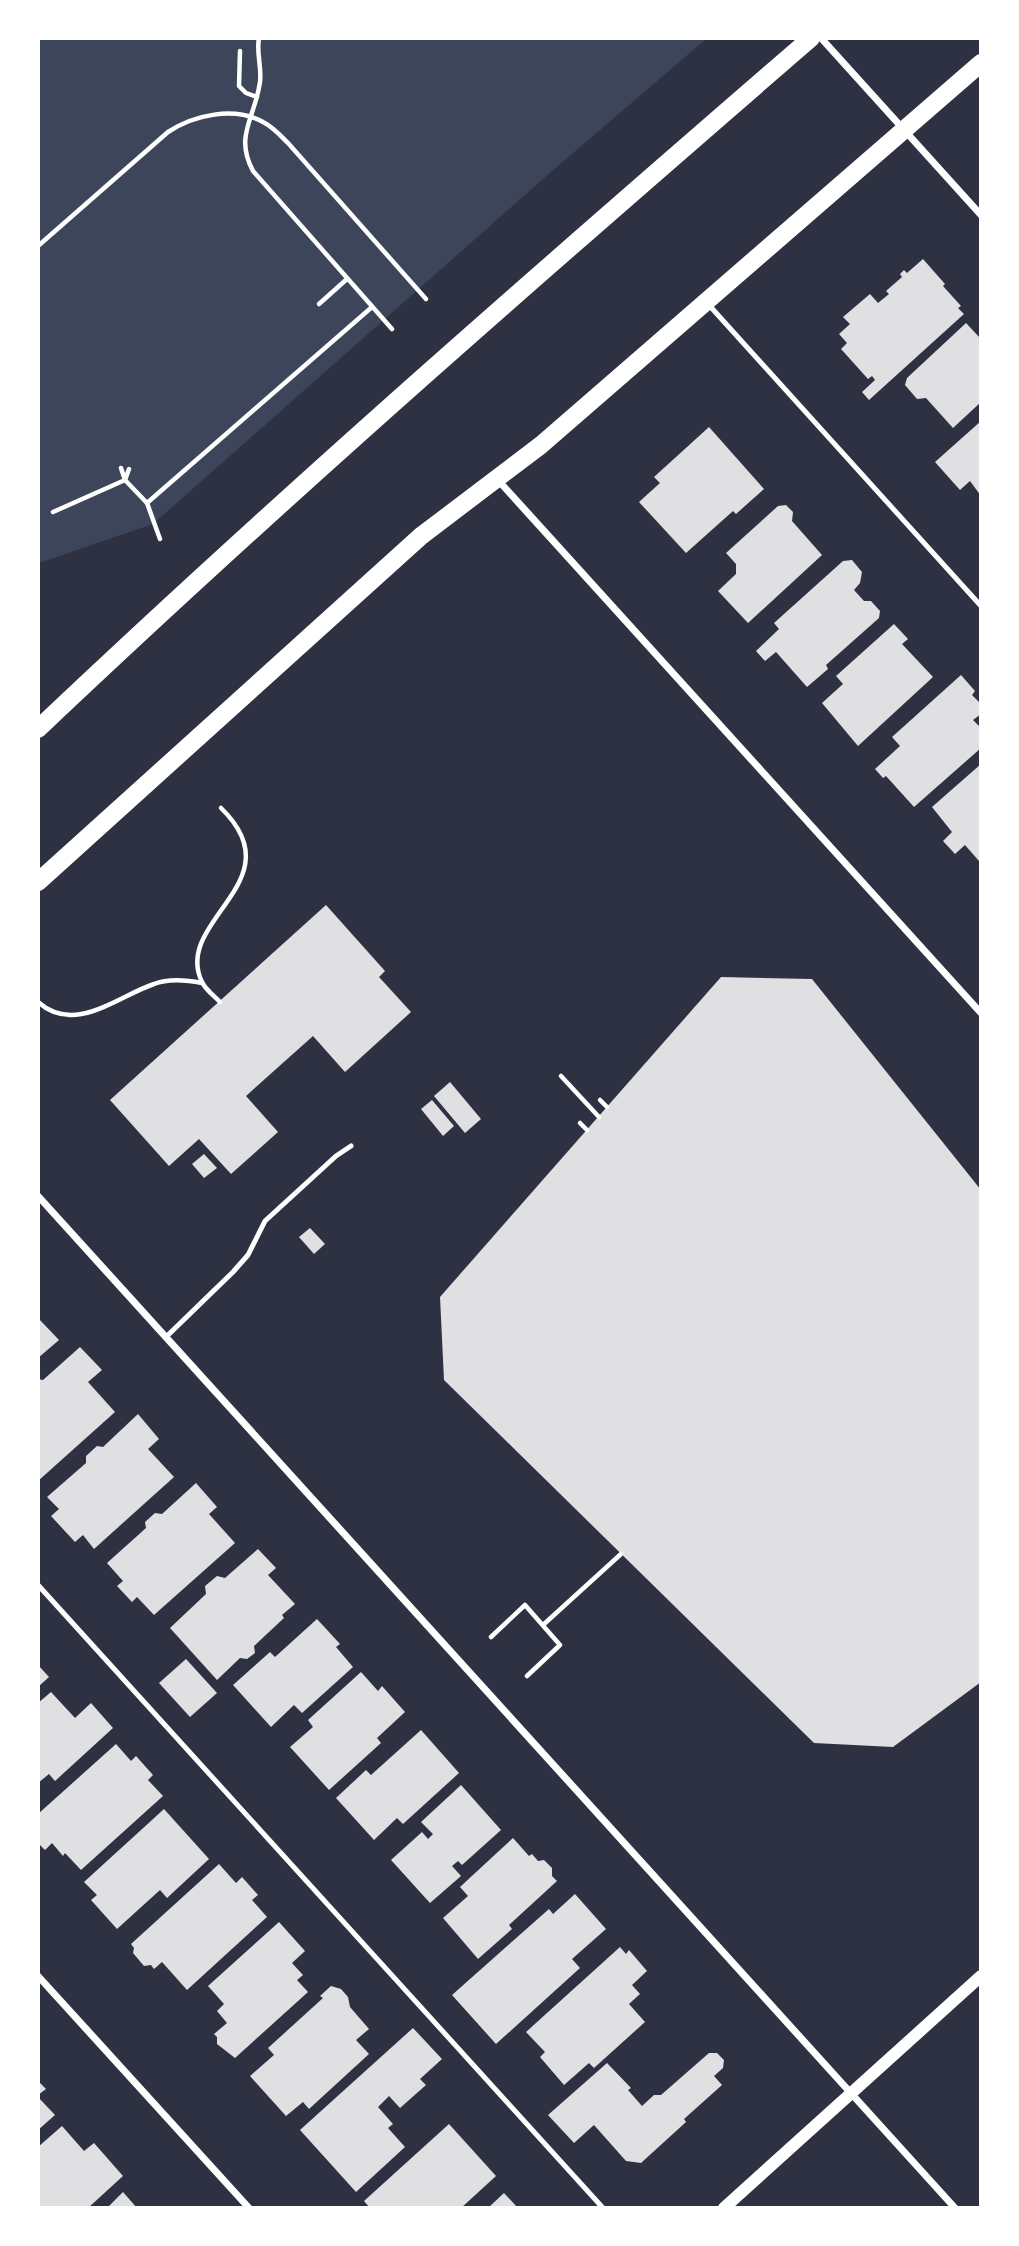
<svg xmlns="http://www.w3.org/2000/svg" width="1019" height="2246" font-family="Lato,sans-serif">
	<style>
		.green { fill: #3c4559 }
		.building { fill: #e0e0e3 }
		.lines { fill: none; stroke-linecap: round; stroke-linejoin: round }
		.path { stroke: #fff; stroke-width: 4.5 }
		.service { stroke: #fff; stroke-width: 5 }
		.minor { stroke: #fff; stroke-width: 7 }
		.tertiary { stroke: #fff; stroke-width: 12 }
		.primary { stroke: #fff; stroke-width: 18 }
	</style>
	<rect width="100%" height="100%" fill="#2d3142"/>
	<polygon class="green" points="39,39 706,39 551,172 153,524 39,563"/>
	<g class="building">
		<polygon points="923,259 945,284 943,286 961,306 958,308 964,314 869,400 862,392 875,380 872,376 868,379 841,349 847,343 839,334 850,324 843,317 870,294 878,303 889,294 886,291 902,277 900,274 904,270 907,273"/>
		<polygon points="966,323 981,339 981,402 953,428 926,398 917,399 905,385 907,378"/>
		<polygon points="981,421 981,496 970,481 960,490 935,462"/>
		<polygon points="709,427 764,489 736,514 733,511 686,553 639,502 660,483 654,477"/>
		<polygon points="786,505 793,512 792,521 822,555 748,623 718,591 736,574 736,564 726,553 778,506"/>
		<polygon points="852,560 862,572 860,583 854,590 864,601 871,601 880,611 879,618 826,665 828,669 807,687 776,652 765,661 756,651 779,629 774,623 843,561"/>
		<polygon points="894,624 908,639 902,644 933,677 858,746 822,703 843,684 836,676"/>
		<polygon points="961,675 975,691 972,695 981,704 981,714 973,720 981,728 981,748 914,807 886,776 883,778 875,769 900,746 892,737"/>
		<polygon points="981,764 981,860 979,861 965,845 955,854 943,841 952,832 932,807"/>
		<polygon points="326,905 385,971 379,977 411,1012 345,1072 313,1036 246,1096 278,1132 231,1174 199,1139 169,1166 110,1100"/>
		<polygon points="721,977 812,979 981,1190 981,1682 893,1747 814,1743 444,1380 440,1297"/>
		<polygon points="450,1082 481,1119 465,1133 434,1096"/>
		<polygon points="432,1100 454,1126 443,1136 421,1109"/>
		<polygon points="204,1154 217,1168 204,1178 192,1164"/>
		<polygon points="310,1228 325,1244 314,1254 299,1237"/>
		<polygon points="38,1318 59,1340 38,1358"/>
		<polygon points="80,1347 102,1370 88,1382 115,1412 38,1481 38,1379 43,1380"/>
		<polygon points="138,1414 159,1439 148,1449 174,1477 94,1549 83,1535 75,1542 51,1516 59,1509 47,1497 86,1463 86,1456 97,1446 103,1447"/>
		<polygon points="196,1483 217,1507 209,1514 235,1543 154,1615 137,1597 132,1602 117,1586 123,1581 107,1563 146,1528 145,1522 155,1513 162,1514"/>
		<polygon points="258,1549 276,1568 268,1575 295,1604 282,1615 284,1618 254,1646 255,1653 247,1659 240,1658 217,1680 170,1628 206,1594 205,1586 217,1576 225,1578"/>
		<polygon points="317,1619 340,1644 336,1647 353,1667 302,1713 294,1705 271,1727 233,1685 270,1652 275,1657"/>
		<polygon points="186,1659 217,1693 190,1717 159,1683"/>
		<polygon points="38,1665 49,1677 38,1687"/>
		<polygon points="361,1672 378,1691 382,1686 405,1712 377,1738 381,1743 329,1790 290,1747 313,1727 308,1720"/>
		<polygon points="51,1692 75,1718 91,1703 113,1728 55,1781 49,1774 38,1783 38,1703"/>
		<polygon points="421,1730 459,1773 403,1824 397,1818 374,1840 336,1798 366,1770 371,1775"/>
		<polygon points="116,1744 131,1761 136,1756 153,1775 148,1780 163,1796 81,1870 65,1853 63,1856 52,1843 45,1850 38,1843 38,1814"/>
		<polygon points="461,1785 501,1830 462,1865 458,1861 452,1866 461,1876 430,1903 391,1860 422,1832 428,1839 433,1834 421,1822"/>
		<polygon points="164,1809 209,1859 167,1898 160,1890 117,1929 91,1900 97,1895 84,1882"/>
		<polygon points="513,1838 529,1856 532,1854 538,1861 544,1860 552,1868 552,1876 557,1881 509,1925 512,1929 478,1959 443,1918 468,1896 460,1887"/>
		<polygon points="219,1864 236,1883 242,1877 258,1895 252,1900 267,1917 187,1990 162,1962 154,1969 151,1965 144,1966 133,1953 134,1948 131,1944"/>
		<polygon points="575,1894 606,1929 572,1959 580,1968 496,2044 452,1995 549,1909 553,1914"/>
		<polygon points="279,1922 305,1951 292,1963 303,1975 297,1980 308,1992 235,2058 217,2044 217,2037 214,2034 227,2023 217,2011 224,2004 208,1986"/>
		<polygon points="620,1947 626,1954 629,1950 647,1971 632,1985 640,1994 629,2004 645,2022 594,2068 589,2063 564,2085 540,2057 545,2052 526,2032"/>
		<polygon points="331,1986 341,1989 348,1997 350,2007 369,2029 356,2040 369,2054 309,2109 303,2102 286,2116 250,2076 274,2055 268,2048 323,1998 320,1996"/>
		<polygon points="413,2028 442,2059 420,2079 426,2085 400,2108 389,2096 378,2107 393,2124 388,2128 405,2147 356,2192 300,2130"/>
		<polygon points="709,2053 717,2053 724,2060 723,2068 714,2076 722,2085 684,2119 686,2122 641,2163 626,2161 594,2125 574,2143 548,2115 607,2063 631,2088 628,2090 642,2106 654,2095 661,2095"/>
		<polygon points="38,2081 46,2089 38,2095"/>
		<polygon points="38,2097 55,2115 38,2130"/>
		<polygon points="449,2124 496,2176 461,2208 370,2208 364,2201"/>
		<polygon points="62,2126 84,2151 94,2143 123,2176 88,2208 38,2208 38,2147"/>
		<polygon points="123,2192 137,2208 107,2208"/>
		<polygon points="504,2193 518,2208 488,2208"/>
	</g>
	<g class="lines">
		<g class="path">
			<path d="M259,38C256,53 262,67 260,82C255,118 234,136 253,171L392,329"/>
			<polyline points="240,51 239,86 246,93 257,97"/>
			<path d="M38,246L168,132C194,115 234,106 263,122C273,127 280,135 288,143L426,299"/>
			<polyline points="319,304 347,279"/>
			<polyline points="121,468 125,480 147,503 160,539"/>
			<polyline points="147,503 372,307"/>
			<polyline points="53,512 125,480 129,469"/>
			<path d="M38,1002C75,1035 118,996 154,984C169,978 187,980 202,983"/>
			<path d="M220,1002C214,996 205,989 202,982C172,920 297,882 221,808"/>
			<polyline points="561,1076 599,1117"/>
			<polyline points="600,1100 607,1107"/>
			<polyline points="580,1123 587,1130"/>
			<polyline points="543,1625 621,1554"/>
			<polyline points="491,1637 525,1605 560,1645 527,1676"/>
		</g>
		<g class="service">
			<polyline points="708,304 981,606"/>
			<polyline points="166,1337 233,1272 248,1255 265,1221 336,1156 351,1146"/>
			<polyline points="38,1585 603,2208"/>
		</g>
		<g class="minor">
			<polyline points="821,38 981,215"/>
			<polyline points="497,479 981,1013"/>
			<polyline points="38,1196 955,2208"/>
			<polyline points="38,1976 249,2208"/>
		</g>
		<polyline class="tertiary" points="724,2208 981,1976"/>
		<g class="primary">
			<path d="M38,729C289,491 550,264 811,38"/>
			<polyline points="38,882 421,536 541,445 981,63"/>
		</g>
	</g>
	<rect width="1019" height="2246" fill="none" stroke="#ffffff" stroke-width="80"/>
</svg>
